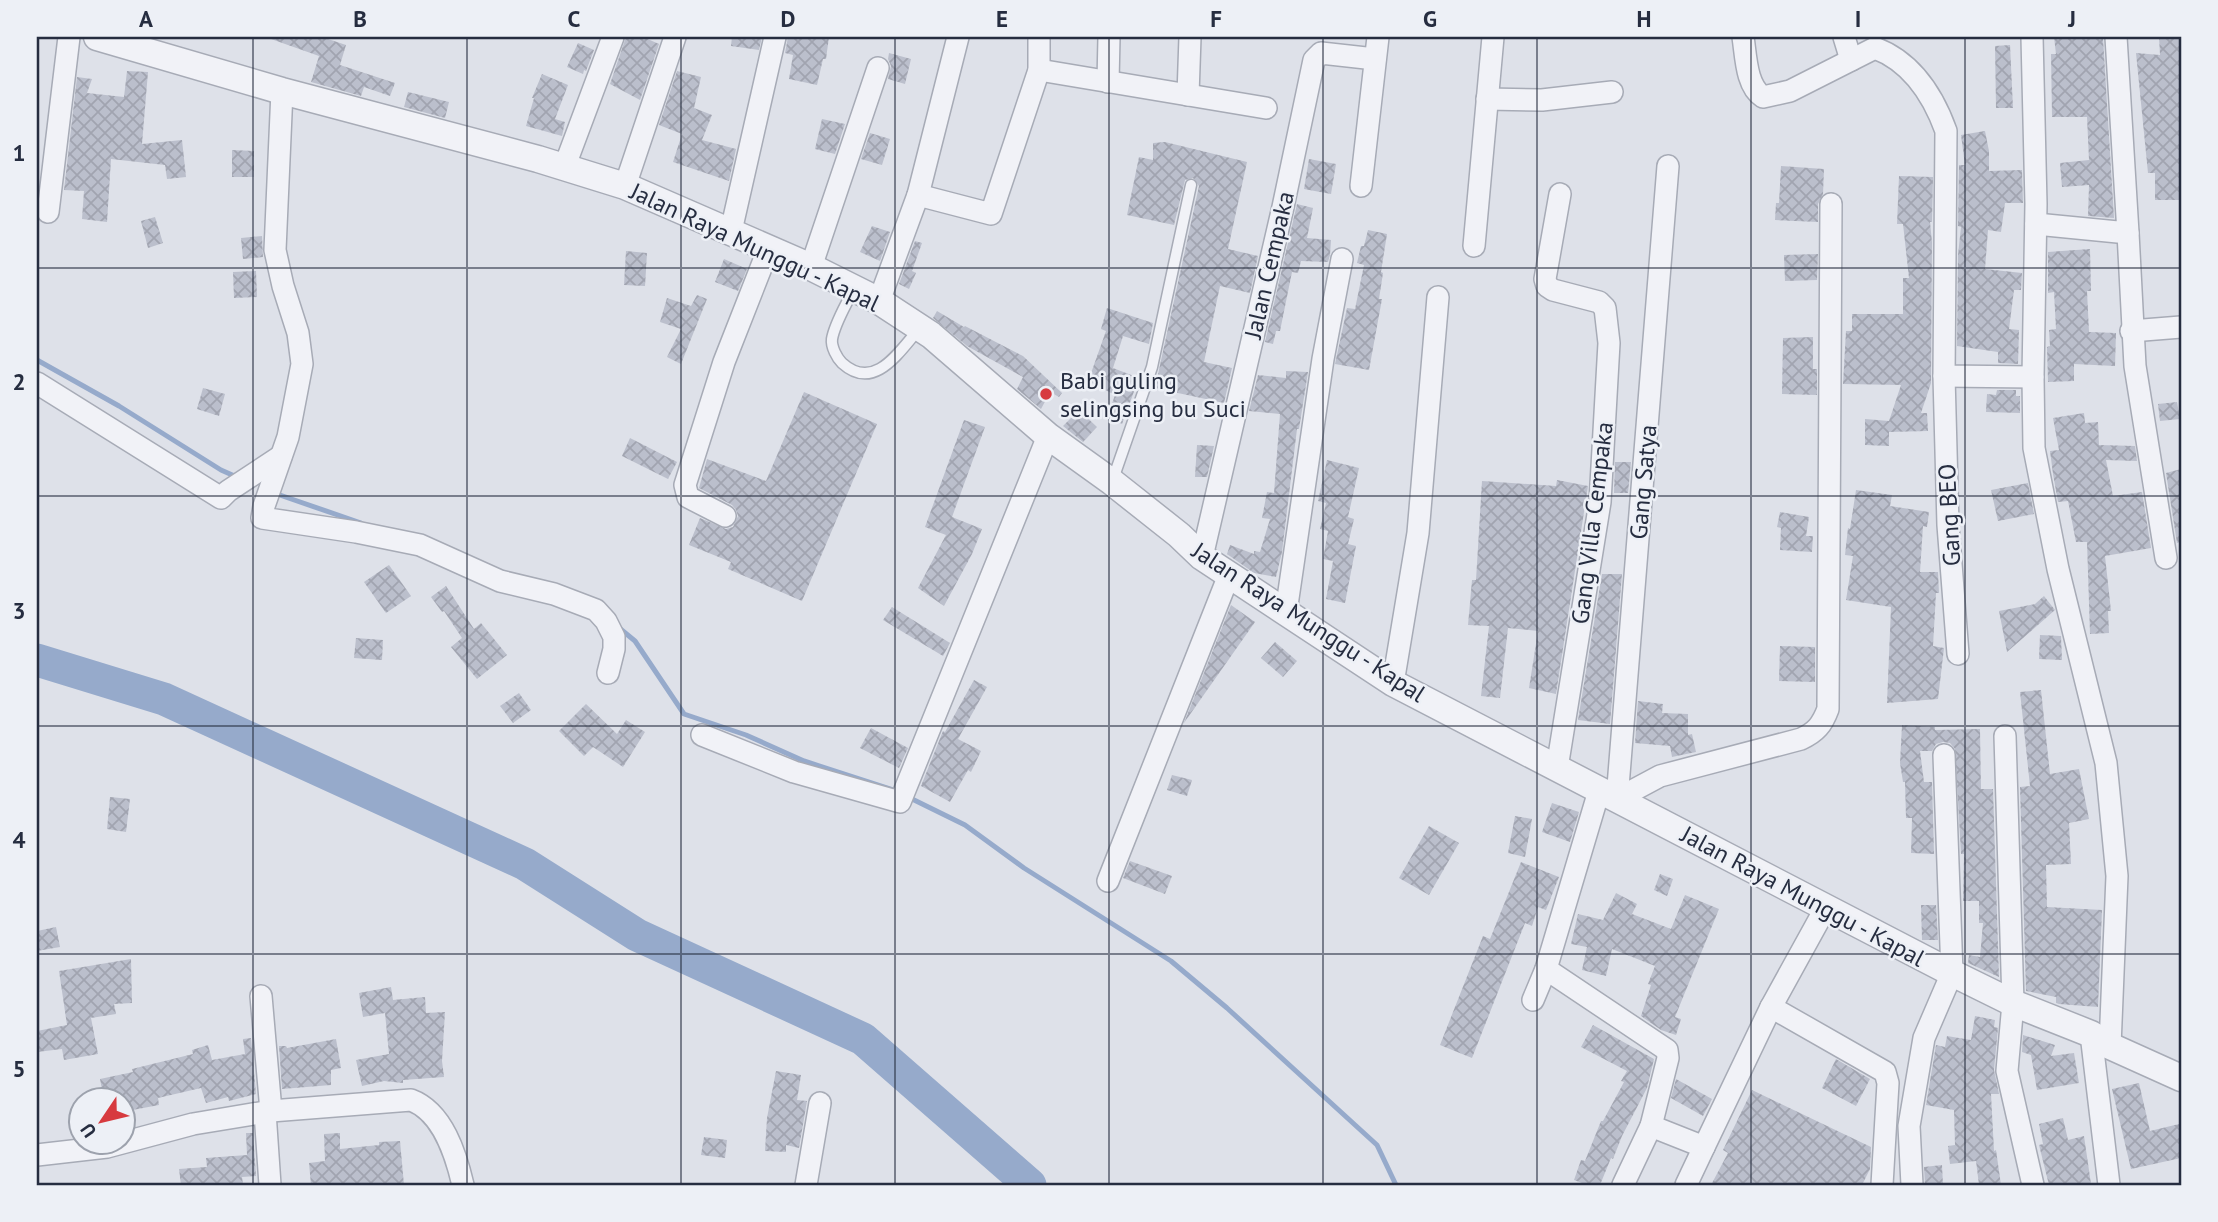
<svg xmlns="http://www.w3.org/2000/svg" width="2218" height="1222" font-family="'PT Sans',sans-serif">
	<style>
		.lines { fill: none; stroke-linecap: round; stroke-linejoin: round }
		.stream { stroke: #96aacb; stroke-width: 5 }
		.river { stroke: #96aacb; stroke-width: 33 }
		.building { fill: url(#building-cross-hatch) }
		.service-casing { stroke: #a7abb6; stroke-width: 13 }
		.minor-casing { stroke: #a7abb6; stroke-width: 24 }
		.tertiary-casing { stroke: #a7abb6; stroke-width: 29 }
		.service { stroke: #f1f2f7; stroke-width: 10 }
		.minor { stroke: #f1f2f7; stroke-width: 21 }
		.tertiary { stroke: #f1f2f7; stroke-width: 26 }
		.grid { fill: none; stroke: #262d40; stroke-width: 2; stroke-opacity: 0.55 }
		.poi-dot { fill: #d73a3f; stroke: #edf0f6; stroke-width: 2.5 }
		.labels { text-anchor: middle; dominant-baseline: central; stroke-width: 5; stroke-linejoin: round; paint-order: stroke }
		.street-label { font-size: 24px; fill: #262d40; stroke: #edf0f6 }
		.poi-label { font-size: 24px; fill: #262d40; stroke: #edf0f6; text-anchor: start }
		.neatline { fill: none; stroke: #262d40; stroke-width: 2.5 }
		.grid-label { font-size: 23px; text-anchor: middle; font-weight: bold; fill: #262d40 }
	</style>
	<defs>
		<pattern id="building-cross-hatch" width="8" height="8" patternUnits="userSpaceOnUse" patternTransform="scale(1.75)"><rect width="8" height="8" fill="#bbbfcc"/><path d="M0 0l8 8M0 8l8-8" fill="none" stroke="#a1a4b0"/></pattern>
	</defs>
	<rect width="100%" height="100%" fill="#dee1e9"/>
	<g class="lines">
		<g class="stream">
			<polyline points="37,360 119,406 221,470 239,478"/>
			<polyline points="274,493 361,523"/>
			<polyline points="618,627 635,641 684,714 746,735 804,761 896,791"/>
			<polyline points="908,797 965,825 1024,868 1171,961 1227,1008 1377,1145 1396,1185"/>
		</g>
		<polyline class="river" points="37,660 164,699 525,864 637,935 863,1039 1030,1185"/>
	</g>
	<g class="building">
		<polygon points="271,37 322,37 346,45 340,65 395,83 390,96 364,87 361,96 311,82 319,56 271,39"/>
		<polygon points="626,37 643,37 659,44 640,100 610,84"/>
		<polygon points="732,37 762,37 759,50 731,46"/>
		<polygon points="788,37 829,37 826,59 823,59 817,85 789,79 793,55 785,53"/>
		<polygon points="2054,37 2103,38 2114,218 2088,216 2089,185 2062,187 2060,163 2089,160 2087,117 2052,117 2051,54 2056,54"/>
		<polygon points="2159,37 2181,37 2181,200 2155,200 2155,173 2148,173 2136,53 2160,55"/>
		<polygon points="578,43 594,50 586,71 584,70 583,74 567,67"/>
		<polygon points="2010,45 2013,108 1996,108 1995,46"/>
		<polygon points="889,53 911,59 905,84 888,79 891,66 888,59"/>
		<polygon points="127,71 148,72 142,144 182,140 186,177 167,179 165,165 111,159 107,222 82,219 84,191 64,190 77,77 92,79 87,93 124,97"/>
		<polygon points="677,71 701,77 694,108 712,115 702,140 736,149 729,181 673,162 682,134 659,125"/>
		<polygon points="542,74 568,85 555,119 565,122 562,136 526,126 534,98 532,98"/>
		<polygon points="408,92 449,102 445,118 404,107"/>
		<polygon points="822,119 845,124 835,154 815,149"/>
		<polygon points="1985,131 1989,151 1989,171 2022,170 2023,203 2005,203 2001,232 1988,230 1985,269 2022,273 2021,290 2014,290 2009,329 2019,330 2018,364 1998,363 1998,352 1957,346 1958,255 1961,227 1958,226 1959,165 1965,165 1961,135"/>
		<polygon points="870,133 890,139 882,165 861,159"/>
		<polygon points="1165,142 1247,162 1228,249 1258,256 1250,293 1220,286 1204,362 1232,368 1224,403 1155,388 1199,186 1193,178 1185,180 1174,225 1127,215 1139,157 1153,160 1153,143"/>
		<polygon points="232,150 254,151 254,177 232,177"/>
		<polygon points="1309,159 1336,164 1331,194 1304,189"/>
		<polygon points="1781,166 1824,169 1823,194 1818,204 1818,222 1775,220 1776,203 1779,203"/>
		<polygon points="1899,176 1933,177 1932,222 1930,222 1932,242 1931,383 1921,413 1927,413 1928,431 1889,432 1889,446 1865,445 1865,419 1889,421 1901,385 1843,384 1846,331 1852,331 1852,314 1903,314 1903,278 1909,278 1903,224 1897,224"/>
		<polygon points="1297,204 1313,208 1307,238 1331,240 1330,255 1328,262 1301,261 1298,273 1292,272 1280,331 1276,331 1273,344 1265,342"/>
		<polygon points="155,217 163,243 148,248 141,221"/>
		<polygon points="872,226 890,232 880,261 860,252"/>
		<polygon points="1368,230 1387,234 1381,272 1383,273 1379,299 1382,299 1369,370 1335,364 1347,308 1355,309 1364,265 1357,263 1361,246 1364,246"/>
		<polygon points="262,236 263,257 243,259 241,238"/>
		<polygon points="915,241 922,243 912,271 916,273 909,289 899,284"/>
		<polygon points="2090,249 2091,291 2087,291 2089,332 2116,333 2115,366 2074,364 2074,381 2048,382 2047,347 2050,346 2049,330 2056,329 2054,292 2048,293 2048,252"/>
		<polygon points="626,251 647,253 645,286 624,285"/>
		<polygon points="1818,254 1817,280 1785,281 1784,255"/>
		<polygon points="724,259 747,269 738,291 715,282"/>
		<polygon points="256,271 257,297 234,298 233,272"/>
		<polygon points="697,295 707,299 681,364 667,357 681,329 660,322 667,298 691,306"/>
		<polygon points="1107,308 1153,323 1149,344 1123,336 1113,368 1139,378 1122,424 1107,418 1115,395 1090,382 1090,376 1106,331 1101,329"/>
		<polygon points="937,311 964,327 965,326 1023,356 1062,393 1059,397 1043,388 1042,390 1049,394 1041,409 1017,389 1023,377 967,346 933,318"/>
		<polygon points="1813,337 1813,369 1817,369 1817,395 1782,394 1783,338"/>
		<polygon points="1286,371 1308,372 1299,429 1297,429 1282,552 1276,577 1254,573 1227,554 1230,545 1254,554 1254,551 1260,552 1270,519 1262,518 1267,492 1274,493 1280,414 1249,411 1258,375 1286,378"/>
		<polygon points="203,388 225,394 219,416 197,409"/>
		<polygon points="1997,390 2016,390 2016,396 2020,396 2020,413 1986,412 1987,394 1996,395"/>
		<polygon points="804,392 877,424 802,601 728,569 731,562 689,545 700,518 726,529 733,527 738,516 736,510 732,505 699,488 707,459 766,481"/>
		<polygon points="2177,402 2180,419 2160,421 2158,404"/>
		<polygon points="1079,410 1097,427 1083,442 1063,426"/>
		<polygon points="2084,413 2085,423 2098,422 2099,445 2135,446 2137,461 2106,460 2113,496 2142,492 2151,548 2105,556 2111,611 2108,611 2109,633 2090,634 2087,542 2076,542 2068,501 2058,502 2053,474 2050,451 2059,450 2053,418"/>
		<polygon points="964,420 985,427 952,517 982,529 972,554 944,606 918,588 946,535 925,527"/>
		<polygon points="630,438 677,462 668,479 622,456"/>
		<polygon points="1197,445 1214,446 1207,477 1195,477"/>
		<polygon points="1327,460 1359,468 1348,517 1354,519 1348,544 1356,546 1345,603 1326,599 1333,561 1323,559 1328,531 1320,529 1326,503 1318,501"/>
		<polygon points="1615,462 1631,462 1628,493 1614,493"/>
		<polygon points="2181,469 2181,542 2177,543 2166,473"/>
		<polygon points="1557,480 1588,486 1556,694 1529,688 1538,631 1508,628 1500,698 1481,696 1489,626 1468,625 1472,580 1476,580 1482,481 1556,486"/>
		<polygon points="2028,483 2034,514 1998,521 1991,490"/>
		<polygon points="1856,490 1892,495 1890,506 1929,512 1927,527 1923,526 1920,572 1938,572 1939,593 1936,593 1933,646 1944,648 1938,699 1887,703 1891,607 1846,600 1853,556 1845,555 1848,528 1850,529"/>
		<polygon points="1780,512 1809,517 1806,536 1813,536 1812,552 1780,550 1781,528 1777,527"/>
		<polygon points="389,565 411,596 386,613 364,582"/>
		<polygon points="1602,574 1622,574 1610,724 1578,720"/>
		<polygon points="446,586 474,629 481,623 507,655 477,679 451,647 462,638 444,611 442,612 431,597"/>
		<polygon points="2044,596 2055,610 2007,652 1999,611 2035,604"/>
		<polygon points="1231,605 1255,622 1184,723"/>
		<polygon points="892,607 950,643 943,656 883,620"/>
		<polygon points="2040,635 2061,636 2062,660 2039,659"/>
		<polygon points="356,638 383,640 382,660 354,658"/>
		<polygon points="1275,642 1297,661 1283,677 1261,658"/>
		<polygon points="1780,646 1815,647 1815,682 1779,681"/>
		<polygon points="974,680 987,687 958,739 981,751 971,772 968,770 950,802 921,786 943,731 945,732"/>
		<polygon points="2041,690 2050,774 2079,769 2089,819 2069,823 2071,864 2046,865 2047,907 2102,910 2098,1007 2059,1004 2056,1003 2056,997 2026,991 2020,787 2030,786 2020,692"/>
		<polygon points="519,693 531,710 513,723 500,706"/>
		<polygon points="1638,701 1663,704 1662,713 1688,714 1688,735 1692,734 1696,752 1672,757 1670,746 1635,743"/>
		<polygon points="586,704 617,734 626,720 645,732 623,767 593,747 584,756 559,731"/>
		<polygon points="1902,725 1935,727 1935,730 1980,729 1981,789 1993,789 1999,977 1968,963 1969,955 1980,957 1983,923 1979,923 1979,901 1963,901 1964,854 1961,854 1955,749 1950,743 1943,742 1936,744 1932,751 1920,751 1924,782 1932,782 1934,854 1911,853 1912,818 1906,818 1905,782 1903,782 1900,763"/>
		<polygon points="871,728 908,748 899,768 860,748"/>
		<polygon points="1172,775 1192,780 1187,796 1167,790"/>
		<polygon points="110,797 130,799 126,832 107,829"/>
		<polygon points="1552,803 1579,812 1570,842 1542,832"/>
		<polygon points="1515,816 1532,819 1525,857 1508,853"/>
		<polygon points="1429,826 1459,843 1429,895 1399,878"/>
		<polygon points="1130,861 1172,876 1165,894 1123,878"/>
		<polygon points="1521,862 1559,877 1546,910 1538,907 1532,926 1525,923 1472,1058 1440,1045 1483,936 1490,939"/>
		<polygon points="1660,874 1673,879 1667,896 1654,890"/>
		<polygon points="1616,893 1637,904 1632,914 1671,929 1685,895 1719,909 1675,1017 1681,1019 1676,1035 1661,1030 1641,1016 1651,985 1648,984 1655,966 1612,949 1606,976 1582,970 1587,947 1571,944 1578,914 1603,920"/>
		<polygon points="1921,905 1936,905 1938,940 1922,940"/>
		<polygon points="56,927 60,947 37,951 37,931"/>
		<polygon points="131,959 132,1003 114,1004 116,1014 91,1018 98,1054 64,1060 62,1049 37,1052 37,1031 67,1025 59,971"/>
		<polygon points="391,987 393,1000 425,997 426,1013 445,1012 442,1061 444,1077 403,1080 403,1083 384,1081 362,1086 356,1060 389,1054 385,1013 363,1017 359,993"/>
		<polygon points="1975,1016 1995,1020 1994,1027 1998,1028 1994,1070 1999,1094 1991,1094 1994,1151 1996,1150 2001,1185 1979,1185 1976,1161 1950,1164 1948,1146 1955,1145 1954,1110 1926,1105 1936,1045 1945,1047 1947,1036 1971,1040"/>
		<polygon points="1593,1025 1654,1059 1647,1088 1622,1136 1613,1159 1611,1158 1600,1185 1587,1185 1574,1180 1581,1160 1585,1161 1601,1121 1603,1121 1624,1082 1621,1081 1627,1071 1581,1047"/>
		<polygon points="2023,1035 2055,1045 2051,1056 2074,1053 2079,1083 2037,1090 2031,1055 2022,1052"/>
		<polygon points="251,1038 256,1094 229,1101 228,1097 206,1103 201,1088 158,1098 159,1105 122,1112 122,1100 104,1100 100,1079 133,1072 132,1069 193,1054 192,1050 208,1045 212,1060 245,1054 243,1039"/>
		<polygon points="336,1039 341,1068 331,1070 331,1085 282,1089 279,1046 286,1046 287,1048"/>
		<polygon points="1836,1059 1870,1079 1856,1106 1822,1088"/>
		<polygon points="776,1071 801,1075 797,1100 807,1101 799,1148 786,1145 786,1152 765,1151 767,1118"/>
		<polygon points="1676,1079 1712,1099 1703,1116 1671,1098"/>
		<polygon points="2139,1083 2150,1131 2179,1124 2181,1158 2131,1169 2112,1089"/>
		<polygon points="1752,1090 1871,1147 1870,1169 1862,1185 1711,1185 1728,1153 1723,1150"/>
		<polygon points="2063,1118 2068,1140 2084,1136 2091,1184 2049,1185 2039,1145 2043,1144 2039,1124"/>
		<polygon points="246,1133 253,1133 256,1176 242,1177 243,1184 181,1185 179,1169 207,1167 206,1158 247,1155"/>
		<polygon points="340,1133 340,1149 379,1145 379,1142 400,1141 404,1185 311,1185 309,1163 325,1161 324,1134"/>
		<polygon points="704,1137 727,1140 725,1158 701,1155"/>
		<polygon points="1942,1165 1943,1185 1925,1185 1924,1167"/>
	</g>
	<g class="lines">
		<g class="service-casing">
			<g id="service">
				<path d="M854,288C847,304 835,322 832,339C831,347 837,358 842,363C875,393 900,350 920,328"/>
				<polyline points="1112,482 1152,367 1191,185"/>
			</g>
		</g>
		<g class="minor-casing">
			<g id="minor">
				<path d="M1743,37C1746,56 1746,86 1763,97L1790,91L1875,48C1912,62 1933,95 1946,131L1944,376L2033,377"/>
				<polyline points="1844,37 1851,60"/>
				<polyline points="2032,37 2036,204 2033,377 2034,448 2058,569 2106,763 2117,876 2110,1046"/>
				<polyline points="1039,70 1266,108"/>
				<polyline points="1108,82 1109,37"/>
				<polyline points="282,91 275,250 283,286 298,333 302,364 288,437 264,506 262,518 356,532 420,545 500,581 554,594 596,610 606,621 614,637 614,649 608,673"/>
				<polyline points="1188,95 1190,37"/>
				<polyline points="1487,99 1542,100 1612,92"/>
				<polyline points="564,168 613,37"/>
				<polyline points="625,186 675,37"/>
				<polyline points="1361,186 1378,37"/>
				<polyline points="918,195 991,214 1039,70 1039,37"/>
				<polyline points="48,212 69,37"/>
				<polyline points="2036,224 2128,233 2116,37"/>
				<polyline points="731,231 775,37"/>
				<polyline points="2128,233 2135,366 2166,558"/>
				<polyline points="1474,246 1493,37"/>
				<polyline points="811,267 878,68"/>
				<polyline points="879,301 918,195 958,37"/>
				<polyline points="2131,331 2181,327"/>
				<polyline points="1944,376 1948,525 1958,654"/>
				<polyline points="37,383 221,498 228,491 281,456"/>
				<polyline points="725,516 688,497 685,485 724,362 768,250"/>
				<polyline points="1202,557 1283,207 1314,60 1321,53 1375,59"/>
				<polyline points="1286,612 1323,359 1342,259"/>
				<polyline points="1393,683 1418,533 1438,297"/>
				<polyline points="702,735 794,772 900,802 1048,436"/>
				<polyline points="2005,736 2013,1003 2007,1071 2033,1185"/>
				<polyline points="1557,768 1600,502 1609,343 1605,308 1599,302 1553,290 1547,286 1545,279 1560,194"/>
				<path d="M1617,799L1660,776L1801,739C1816,732 1822,725 1828,709L1831,204"/>
				<polyline points="1617,799 1668,166"/>
				<polyline points="1108,881 1229,575"/>
				<polyline points="1546,969 1667,1050 1668,1058 1651,1126"/>
				<polyline points="261,996 271,1111"/>
				<polyline points="1533,1000 1546,969 1599,791"/>
				<polyline points="1771,1007 1885,1072 1888,1083 1882,1185"/>
				<polyline points="2091,1034 2109,1185"/>
				<polyline points="265,1112 270,1185"/>
				<path d="M37,1155L107,1147L193,1124L271,1111L411,1100C443,1112 456,1155 463,1185"/>
				<polyline points="806,1185 820,1103"/>
				<polyline points="1623,1185 1651,1126 1704,1147 1771,1007 1825,909"/>
				<polyline points="1686,1185 1704,1147"/>
				<polyline points="1912,1185 1909,1126 1924,1038 1952,973 1944,755"/>
			</g>
		</g>
		<g class="tertiary-casing">
			<polyline id="tertiary" points="97,37 282,91 538,159 625,186 811,267 879,301 931,335 1048,436 1112,482 1179,535 1202,557 1393,683 1952,973 2013,1003 2091,1034 2110,1046 2181,1078"/>
		</g>
		<use href="#service" class="service"/>
		<use href="#minor" class="minor"/>
		<use href="#tertiary" class="tertiary"/>
	</g>
	<path class="grid" d="M253,37V1185M467,37V1185M681,37V1185M895,37V1185M1109,37V1185M1323,37V1185M1537,37V1185M1751,37V1185M1965,37V1185M37,268H2181M37,496H2181M37,726H2181M37,954H2181"/>
	<circle class="poi-dot" cx="1046" cy="394" r="7"/>
	<g class="labels">
		<g class="street-label">
			<text transform="translate(755 247) rotate(25)">Jalan Raya Munggu - Kapal</text>
			<text transform="translate(1269 265) rotate(-77)">Jalan Cempaka</text>
			<text transform="translate(1643 482) rotate(-85)">Gang Satya</text>
			<text transform="translate(1949 515) rotate(-93)">Gang BEO</text>
			<text transform="translate(1592 523) rotate(-83)">Gang Villa Cempaka</text>
			<text transform="translate(1309 622) rotate(33)">Jalan Raya Munggu - Kapal</text>
			<text transform="translate(1803 896) rotate(28)">Jalan Raya Munggu - Kapal</text>
		</g>
		<g class="poi-label">
			<text x="1060" y="380">Babi guling<tspan x="1060" dy="28">selingsing bu Suci</tspan></text>
		</g>
	</g>
	<rect width="2218" height="1222" fill="none" stroke="#edf0f6" stroke-width="77"/>
	<g transform="translate(102 1121) rotate(235)"><circle r="33" fill="#edf0f6" stroke="#9da2ad" stroke-width="2"/>
	<path d="M0-5L12 26L0 18L-12 26Z" fill="#d73a3f"/>
	<text y="-10" font-size="19" font-weight="bold" text-anchor="middle" fill="#262d40">U</text>
	</g>
	<rect x="38" y="38" width="2142" height="1146" class="neatline"/>
	<g class="grid-label">
		<text x="146" y="27">A</text>
		<text x="360" y="27">B</text>
		<text x="574" y="27">C</text>
		<text x="788" y="27">D</text>
		<text x="1002" y="27">E</text>
		<text x="1216" y="27">F</text>
		<text x="1430" y="27">G</text>
		<text x="1644" y="27">H</text>
		<text x="1858" y="27">I</text>
		<text x="2072" y="27">J</text>
		<text x="19" y="161">1</text>
		<text x="19" y="390">2</text>
		<text x="19" y="619">3</text>
		<text x="19" y="848">4</text>
		<text x="19" y="1077">5</text>
	</g>
</svg>
